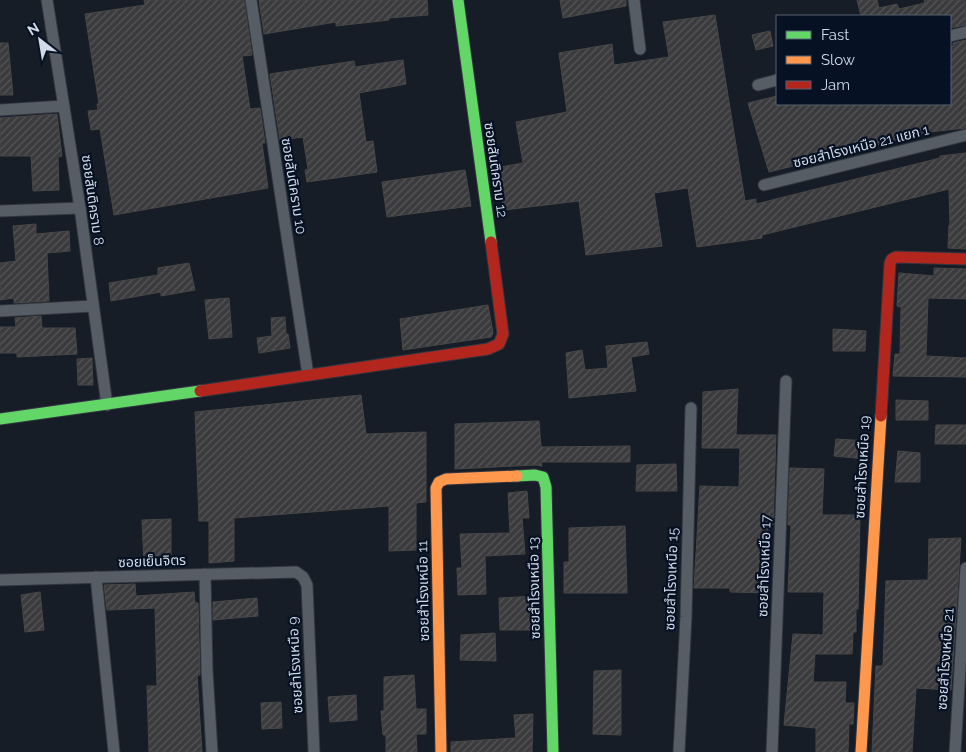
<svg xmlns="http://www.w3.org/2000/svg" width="966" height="752" font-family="Raleway,'Noto Sans Thai',sans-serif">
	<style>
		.building { fill: url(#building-hatch); stroke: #484747 }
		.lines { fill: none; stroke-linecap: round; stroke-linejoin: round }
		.street-casing { stroke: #31363f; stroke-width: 13 }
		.fast-casing { stroke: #31363f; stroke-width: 13 }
		.slow-casing { stroke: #31363f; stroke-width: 13 }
		.jam-casing { stroke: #31363f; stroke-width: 13 }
		.street { stroke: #575d65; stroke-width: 11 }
		.fast { stroke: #63d668; stroke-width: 11 }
		.slow { stroke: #ff974d; stroke-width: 11 }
		.jam { stroke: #b3261e; stroke-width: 11 }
		.labels { text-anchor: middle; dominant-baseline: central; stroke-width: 4.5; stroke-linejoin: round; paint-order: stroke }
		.street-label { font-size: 14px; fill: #d1dae7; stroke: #061224 }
	</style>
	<defs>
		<pattern id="building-hatch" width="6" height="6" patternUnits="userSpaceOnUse" patternTransform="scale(1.25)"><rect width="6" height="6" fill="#3b3a3c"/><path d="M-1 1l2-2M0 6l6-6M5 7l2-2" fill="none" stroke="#565658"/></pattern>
	</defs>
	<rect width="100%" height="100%" fill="#161d27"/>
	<g class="building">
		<polygon points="144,0 244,0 252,55 242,56 250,109 260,108 265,143 262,143 268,188 114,215 100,129 91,130 88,111 98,110 97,104 99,104 85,14 145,5"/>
		<polygon points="259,0 427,0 428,15 389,18 389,20 336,26 336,22 264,34"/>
		<polygon points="560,0 626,0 626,6 563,18"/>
		<polygon points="857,0 877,0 879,8 897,4 899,9 925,3 924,0 965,0 966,25 950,28 950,16 861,16"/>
		<polygon points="715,15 745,201 756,199 756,204 940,158 940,156 966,153 966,249 948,248 949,225 950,225 949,189 762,235 762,238 697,247 688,188 654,193 662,246 586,255 579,201 504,210 495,168 523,163 516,122 567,112 559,53 612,44 614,65 669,57 663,22"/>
		<polygon points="770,31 773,46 756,50 752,35"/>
		<polygon points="966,40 966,128 929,132 769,172 748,103 777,96 777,104 950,104 950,47 953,46 953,43"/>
		<polygon points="0,43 8,43 13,95 0,95"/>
		<polygon points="403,60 406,84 359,93 366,142 373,141 377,172 307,182 305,170 308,169 303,137 280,140 270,74 354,61 355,67"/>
		<polygon points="57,114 62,156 58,157 59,190 33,191 31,156 0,156 0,118"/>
		<polygon points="465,170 471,206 387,217 382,182"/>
		<polygon points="36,224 36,234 69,231 70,251 47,253 49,301 14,303 14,298 0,300 0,263 16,261 13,226"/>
		<polygon points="189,263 195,290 161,296 161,292 111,301 109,283 158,275 158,268"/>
		<polygon points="934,268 966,269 966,299 928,298 926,356 966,358 966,377 893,376 895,354 900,354 901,307 897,306 899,273 934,276"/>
		<polygon points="229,298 232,337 209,339 205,300"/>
		<polygon points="488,305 493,333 491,337 403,350 400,319"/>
		<polygon points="41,316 42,328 75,328 77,354 17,357 17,353 0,353 0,327 16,327 15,318"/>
		<polygon points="285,317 286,334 288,334 290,348 259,353 257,338 272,336 271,318"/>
		<polygon points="833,329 866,331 865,351 833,351"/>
		<polygon points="647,342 649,354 631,357 636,391 569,398 566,353 582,350 585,370 608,368 606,346"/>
		<polygon points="92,358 93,385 78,385 77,359"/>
		<polygon points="738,389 736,435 776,435 773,525 768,525 768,593 730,592 730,588 694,588 700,486 739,487 740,448 702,448 703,392"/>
		<polygon points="361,395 366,434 426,432 426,502 416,503 416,550 389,551 389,506 234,518 234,561 209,563 209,521 199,521 195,412"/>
		<polygon points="896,400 928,401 928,420 896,420"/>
		<polygon points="539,421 541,447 630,446 630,462 541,462 542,466 535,465 455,469 455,424"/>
		<polygon points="936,425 966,425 966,444 935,444"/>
		<polygon points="836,439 867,441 866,459 834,456"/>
		<polygon points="898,451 920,453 920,482 895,482"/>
		<polygon points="676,464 677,491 636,491 637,465"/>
		<polygon points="790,468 824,469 822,515 860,515 858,609 856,609 856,632 853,632 852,654 815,654 813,682 846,682 845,703 854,703 853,724 849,724 848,752 816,752 816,728 784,725 793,634 823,635 824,592 788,592 791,525 788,525"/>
		<polygon points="527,491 529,518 522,518 525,554 485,556 486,594 458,595 457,568 462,568 460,534 510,533 508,493"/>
		<polygon points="171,519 171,564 144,565 142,520"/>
		<polygon points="625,526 627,593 564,593 564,562 569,562 569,528"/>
		<polygon points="961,538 951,690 916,688 912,752 872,752 876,666 883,666 886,581 928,580 929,539"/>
		<polygon points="135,584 136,596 194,592 195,603 198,603 200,675 197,675 202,752 149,752 147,686 157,686 155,608 107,610 104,585"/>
		<polygon points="40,592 44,630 25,632 21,595"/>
		<polygon points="539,596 540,630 500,630 499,598"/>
		<polygon points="257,598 258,616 213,620 213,602"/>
		<polygon points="495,633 496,661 460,660 461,635"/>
		<polygon points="621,670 621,735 593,734 594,671"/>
		<polygon points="414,675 416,709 426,709 426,734 416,734 417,752 386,752 386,735 383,735 381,711 384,711 384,677"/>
		<polygon points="356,695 357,720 330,722 328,697"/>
		<polygon points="281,702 282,728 262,729 261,703"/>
		<polygon points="533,714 532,752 451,752 451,742 516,738 514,715"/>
	</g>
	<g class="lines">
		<g class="street-casing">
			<g id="street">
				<polyline points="47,0 80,208 107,405"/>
				<polyline points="251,0 308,375"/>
				<polyline points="634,0 640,49"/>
				<polyline points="950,36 966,32"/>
				<polyline points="758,85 777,80"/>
				<polyline points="0,110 64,106"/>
				<polyline points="764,185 966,135"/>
				<polyline points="0,211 80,208"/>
				<polyline points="0,311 93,306"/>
				<polyline points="205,574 207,670 212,752"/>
				<polyline points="96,577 114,752"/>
				<polyline points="0,580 296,572 303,577 307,585 314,752"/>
				<polyline points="679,752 686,617 691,408"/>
				<polyline points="772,752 786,381"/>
				<polyline points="955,752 966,568"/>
			</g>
		</g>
		<g class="fast-casing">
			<g id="fast">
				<polyline points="458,0 491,242"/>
				<polyline points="0,419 200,391"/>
				<polyline points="517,476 535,475 543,477 546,487 553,752"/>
			</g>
		</g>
		<g class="slow-casing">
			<g id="slow">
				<polyline points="441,752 436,488 439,482 446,479 517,476"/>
				<polyline points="861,752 881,416"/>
			</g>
		</g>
		<g class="jam-casing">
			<g id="jam">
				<polyline points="200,391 488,349 499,344 503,334 491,242"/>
				<polyline points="881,416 890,263 892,259 896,257 966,259"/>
			</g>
		</g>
		<use href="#street" class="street"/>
		<use href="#fast" class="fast"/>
		<use href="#slow" class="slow"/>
		<use href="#jam" class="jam"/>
	</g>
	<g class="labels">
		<g class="street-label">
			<text transform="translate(861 146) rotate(-14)">ซอยสำโรงเหนือ 21 แยก 1</text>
			<text transform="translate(496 170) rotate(82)">ซอยสันติคราม 12</text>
			<text transform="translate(294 186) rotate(81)">ซอยสันติคราม 10</text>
			<text transform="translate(93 200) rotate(82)">ซอยสันติคราม 8</text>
			<text transform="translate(862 467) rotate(-87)">ซอยสำโรงเหนือ 19</text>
			<text transform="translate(152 561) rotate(-2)">ซอยเย็นจิตร</text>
			<text transform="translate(764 566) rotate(-88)">ซอยสำโรงเหนือ 17</text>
			<text transform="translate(671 579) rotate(-88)">ซอยสำโรงเหนือ 15</text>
			<text transform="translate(534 588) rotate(-91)">ซอยสำโรงเหนือ 13</text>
			<text transform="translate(423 591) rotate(-91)">ซอยสำโรงเหนือ 11</text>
			<text transform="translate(945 659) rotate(-86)">ซอยสำโรงเหนือ 21</text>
			<text transform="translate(295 665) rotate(-93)">ซอยสำโรงเหนือ 9</text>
		</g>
	</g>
	<rect x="776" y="15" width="175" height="90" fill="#061224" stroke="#576272"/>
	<rect x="786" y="31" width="25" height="8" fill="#63d668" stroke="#576272"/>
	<text x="821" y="40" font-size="15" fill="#d1dae7">Fast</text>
	<rect x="786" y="56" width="25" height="8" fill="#ff974d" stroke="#576272"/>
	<text x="821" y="65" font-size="15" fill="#d1dae7">Slow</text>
	<rect x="786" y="81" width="25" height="8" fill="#b3261e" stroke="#576272"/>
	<text x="821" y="90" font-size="15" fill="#d1dae7">Jam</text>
	<g transform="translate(40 40) rotate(329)" stroke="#061224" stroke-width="4" paint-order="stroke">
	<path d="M0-4L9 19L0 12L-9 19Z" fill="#d1dae7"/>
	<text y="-8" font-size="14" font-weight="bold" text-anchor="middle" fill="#d1dae7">N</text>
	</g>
</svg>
